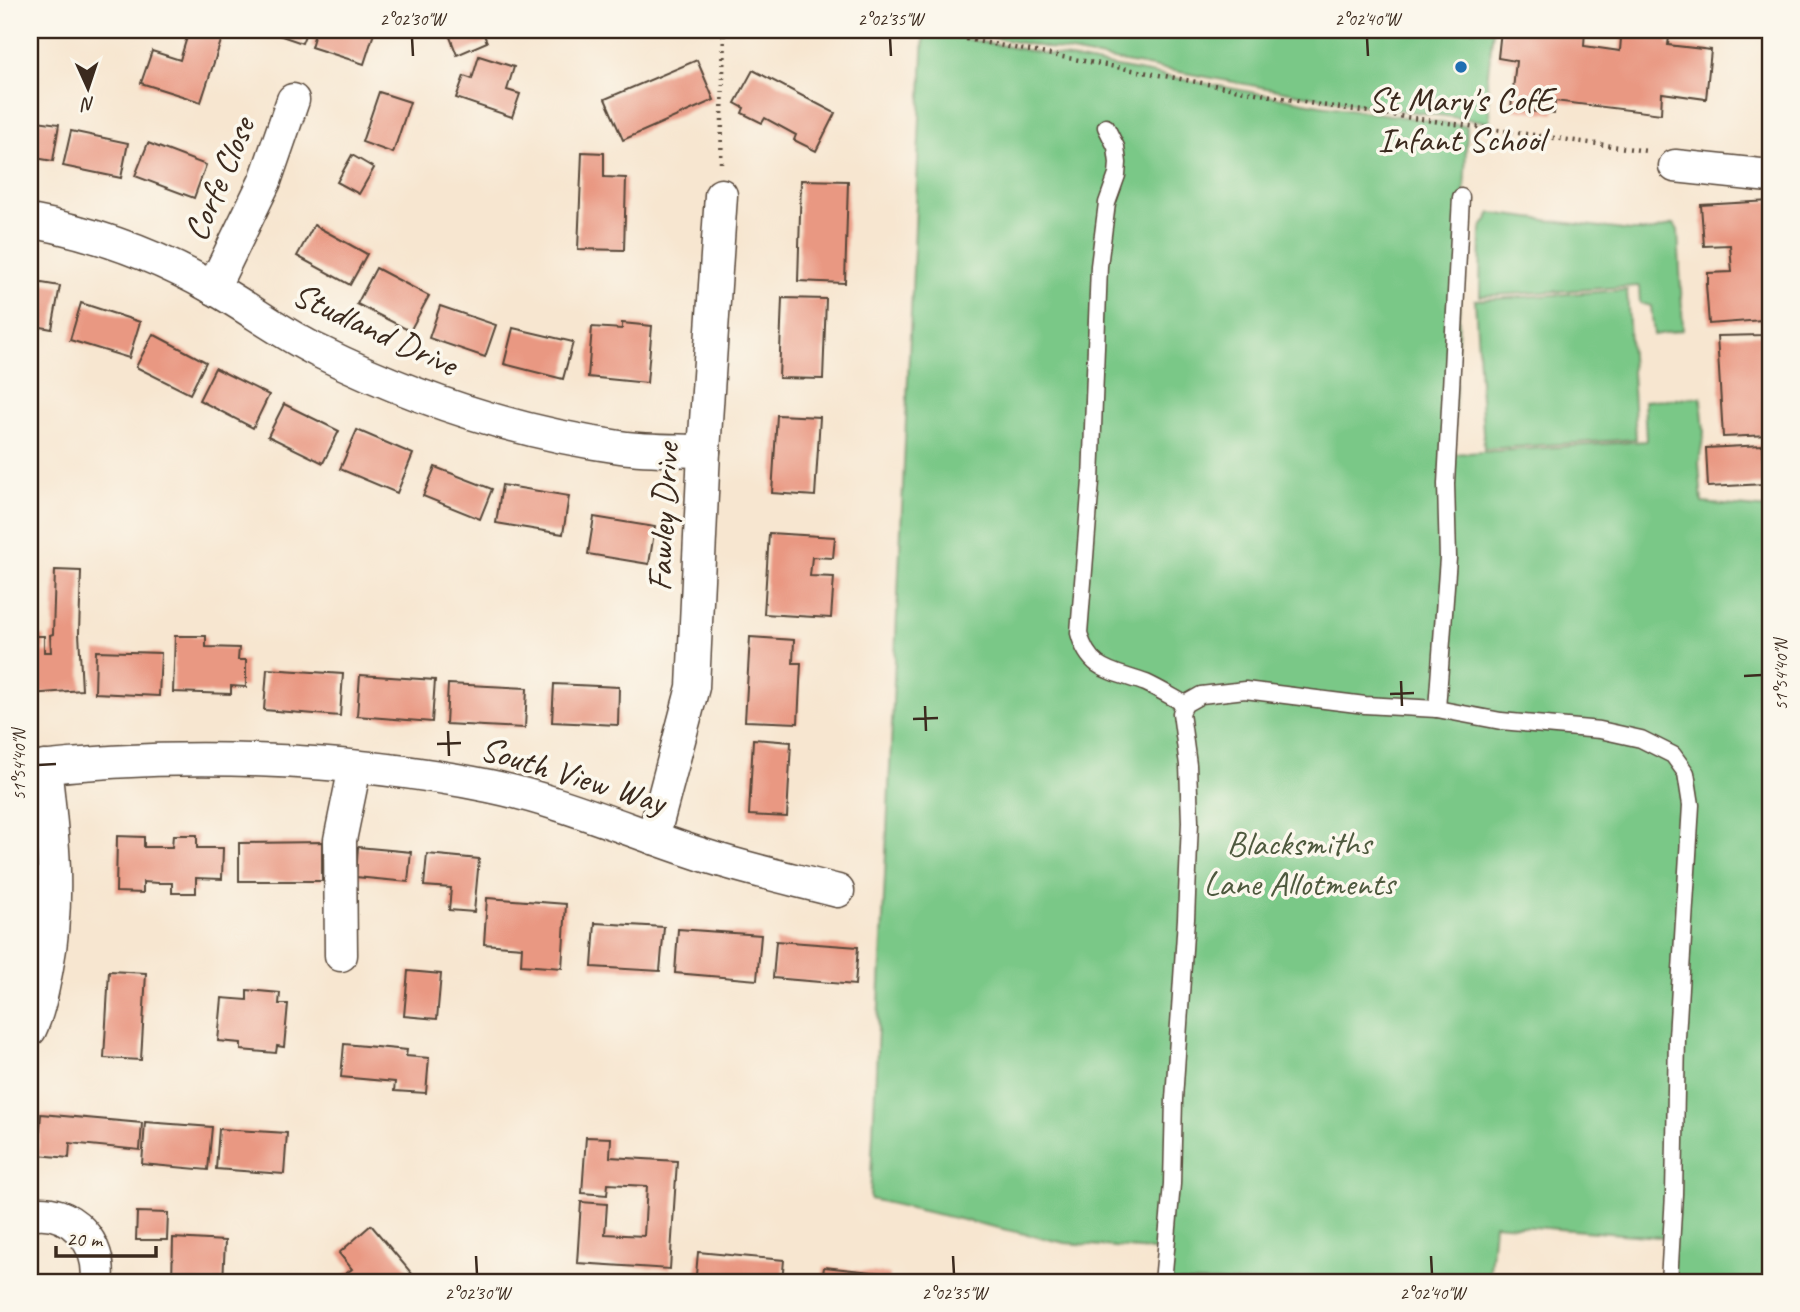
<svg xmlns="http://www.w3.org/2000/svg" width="1800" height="1312" font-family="Caveat,sans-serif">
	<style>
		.green { fill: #7ac887; stroke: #5a7952; stroke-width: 2 }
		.building { fill: #e99882 }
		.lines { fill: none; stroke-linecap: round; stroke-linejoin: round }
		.lane-casing { stroke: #574639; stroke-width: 19 }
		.street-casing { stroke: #574639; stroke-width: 35 }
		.path { stroke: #574639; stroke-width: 4.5; stroke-dasharray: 2 5; stroke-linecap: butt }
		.lane { stroke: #fff; stroke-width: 16 }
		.street { stroke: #fff; stroke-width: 32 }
		.ticks { fill: none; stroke: #3b2a1e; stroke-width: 2.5 }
		.poi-dot { fill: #1f6fb2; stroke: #fbf7ec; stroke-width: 2.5 }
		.labels { text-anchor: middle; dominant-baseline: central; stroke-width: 7; stroke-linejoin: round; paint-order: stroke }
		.poi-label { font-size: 35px; fill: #3b2a1e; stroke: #fbf7ec }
		.street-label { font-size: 35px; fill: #3b2a1e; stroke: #fbf7ec }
		.park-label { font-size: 35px; fill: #4e593e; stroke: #fbf7ec }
		.neatline { fill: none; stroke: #3b2a1e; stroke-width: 2.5 }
		.ticks-label { font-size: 18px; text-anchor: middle; fill: #3b2a1e }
	</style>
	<rect width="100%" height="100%" fill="#fbf7ec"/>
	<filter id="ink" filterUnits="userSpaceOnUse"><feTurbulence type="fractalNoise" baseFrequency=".0143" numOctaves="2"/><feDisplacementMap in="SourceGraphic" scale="14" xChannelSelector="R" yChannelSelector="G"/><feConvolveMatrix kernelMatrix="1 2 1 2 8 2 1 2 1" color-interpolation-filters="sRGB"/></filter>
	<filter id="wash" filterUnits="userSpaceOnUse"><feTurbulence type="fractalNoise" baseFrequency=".00686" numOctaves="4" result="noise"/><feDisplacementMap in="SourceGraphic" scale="28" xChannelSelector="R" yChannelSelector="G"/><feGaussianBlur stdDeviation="1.57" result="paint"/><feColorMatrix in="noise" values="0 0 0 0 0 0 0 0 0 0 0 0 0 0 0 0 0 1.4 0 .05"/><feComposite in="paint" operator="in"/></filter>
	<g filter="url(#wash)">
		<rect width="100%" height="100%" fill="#f7e6d0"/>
		<g class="green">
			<polygon points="951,30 1493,30 1487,82 1490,122 1354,104"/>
			<polygon points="924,31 1320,105 1467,126 1453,454 1646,441 1644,401 1701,397 1704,432 1699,463 1702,503 1770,509 1770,1282 1669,1282 1672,1238 1494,1224 1489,1282 1163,1282 1165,1251 1065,1243 870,1199"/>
			<polygon points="1491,213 1631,231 1652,231 1674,224 1678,230 1683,330 1654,335 1651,306 1640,303 1639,286 1480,296 1481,229"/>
			<polygon points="1627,290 1636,439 1484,449 1475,300"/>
		</g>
		<g id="blocks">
			<g class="building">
				<polygon points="178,30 207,30 223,35 201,102 141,83 152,51 180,60 188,34"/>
				<polygon points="264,30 307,30 302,43"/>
				<polygon points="316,30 375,30 364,64 311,47"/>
				<polygon points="467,30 482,30 487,42 457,55 450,37"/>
				<polygon points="1501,30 1585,30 1584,46 1620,51 1621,38 1611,37 1612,30 1670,30 1665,36 1669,37 1668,45 1711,50 1706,99 1662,93 1661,114 1555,101 1554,114 1511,109 1516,61 1498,58"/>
				<polygon points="479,56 514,67 507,90 520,94 512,117 456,98 464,76 472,79"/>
				<polygon points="697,60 714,100 623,140 605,99"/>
				<polygon points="753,70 835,113 816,151 794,140 796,135 765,118 762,123 742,113 744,108 735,103"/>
				<polygon points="379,92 410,102 393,153 362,142"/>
				<polygon points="30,120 59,124 53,161 30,157"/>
				<polygon points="71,131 128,143 121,178 63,166"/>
				<polygon points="148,143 206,165 194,198 135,176"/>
				<polygon points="582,152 604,153 604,177 626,178 624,250 578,249"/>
				<polygon points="352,155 374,168 359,194 337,182"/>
				<polygon points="801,180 848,181 845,283 798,281"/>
				<polygon points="1770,201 1770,435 1723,437 1717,336 1763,335 1762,320 1709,324 1706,284 1708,284 1708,273 1732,272 1730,245 1704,246 1701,205"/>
				<polygon points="314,225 367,254 350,285 297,256"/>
				<polygon points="376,268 429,296 410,331 357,304"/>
				<polygon points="30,281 60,286 52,329 30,325"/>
				<polygon points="782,298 826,299 823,379 779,378"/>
				<polygon points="81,303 140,322 129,358 70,340"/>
				<polygon points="440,306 496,325 485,357 429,338"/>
				<polygon points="622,323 652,326 647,383 588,377 592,327 622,329"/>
				<polygon points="513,328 573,342 563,379 504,364"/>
				<polygon points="153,334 206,362 190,394 136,367"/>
				<polygon points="215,368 269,395 253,428 199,400"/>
				<polygon points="284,404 339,431 323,463 268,436"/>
				<polygon points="777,415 820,417 815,496 772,493"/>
				<polygon points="357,430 413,454 397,493 340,469"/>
				<polygon points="1763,445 1765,484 1708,487 1706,448"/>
				<polygon points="435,467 492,489 480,519 423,496"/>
				<polygon points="502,485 569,496 563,534 496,523"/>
				<polygon points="594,517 655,527 649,564 588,554"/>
				<polygon points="769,533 835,537 833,558 812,557 810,576 834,577 831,618 764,614"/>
				<polygon points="55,570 81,571 79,633 82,690 30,694 30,636 44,636 44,652 51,652 50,635 53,634"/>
				<polygon points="175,636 206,636 206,647 239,648 238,660 246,660 246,687 231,686 231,694 173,692"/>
				<polygon points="750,637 794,640 793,663 801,663 798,723 745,721"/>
				<polygon points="96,651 161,653 159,696 95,693"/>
				<polygon points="267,669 343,674 340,716 264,710"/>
				<polygon points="360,675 435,680 432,722 357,716"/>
				<polygon points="448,684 527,688 525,728 446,724"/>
				<polygon points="554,684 619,687 618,725 552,722"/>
				<polygon points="753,739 791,742 787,817 749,815"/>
				<polygon points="173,835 197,835 197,848 223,848 222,879 196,878 196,893 172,893 172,883 159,883 143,882 143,893 116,892 117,836 144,837 144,847 172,847"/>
				<polygon points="322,842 322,881 239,881 239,843"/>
				<polygon points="358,847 411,852 408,882 356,877"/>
				<polygon points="427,854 479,859 474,912 449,910 451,888 424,886"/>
				<polygon points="487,898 566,904 562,968 521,965 522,947 484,944"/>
				<polygon points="595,923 664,927 660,971 592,967"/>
				<polygon points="678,929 761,935 757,980 675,973"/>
				<polygon points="776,941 858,947 855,985 773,978"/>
				<polygon points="109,971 146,973 141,1060 104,1058"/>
				<polygon points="408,971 441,974 437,1019 404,1016"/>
				<polygon points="247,990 280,993 279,1004 288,1004 284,1047 277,1046 276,1053 241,1050 241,1043 218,1041 222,998 247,1000"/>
				<polygon points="344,1044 407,1050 406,1056 429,1058 426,1093 394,1091 395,1082 341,1077"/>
				<polygon points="41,1114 142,1123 140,1150 70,1143 69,1158 38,1155"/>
				<polygon points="145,1122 212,1127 208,1170 142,1164"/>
				<polygon points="219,1129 287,1133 284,1174 216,1169"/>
				<polygon points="586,1137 611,1138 610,1157 677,1161 670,1269 577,1263 581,1202 607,1204 605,1234 644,1236 647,1186 608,1184 607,1195 582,1193"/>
				<polygon points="137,1212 168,1213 167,1240 136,1240"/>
				<polygon points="371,1225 418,1281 348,1282 343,1276 352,1269 339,1253"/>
				<polygon points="173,1238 225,1241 223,1282 172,1282"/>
				<polygon points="698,1252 784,1260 782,1282 709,1282 710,1276 696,1275"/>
				<polygon points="824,1267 890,1274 889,1282 822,1282"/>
			</g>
		</g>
	</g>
	<g filter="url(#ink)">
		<use href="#blocks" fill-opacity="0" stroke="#574639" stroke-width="2"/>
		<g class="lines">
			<g class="lane-casing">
				<g id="lane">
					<path d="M1106,127L1116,147L1118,163L1117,175L1107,203L1099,266L1091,481L1079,633C1089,672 1113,671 1146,683C1159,689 1172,697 1185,704"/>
					<polyline points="1437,709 1448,558 1446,484 1461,197"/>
					<polyline points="1163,1282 1172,1184 1174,1099 1186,919 1190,822 1188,765 1181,713 1185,704 1201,695 1245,690 1365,705 1437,709 1501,721 1600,730 1641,739 1673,755 1686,773 1691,805 1677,1037 1674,1194 1669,1282"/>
				</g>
			</g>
			<g class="street-casing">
				<g id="street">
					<polyline points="1675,166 1770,176"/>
					<path d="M30,221C95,233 156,255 213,288C249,308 281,333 318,351C413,398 514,432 620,447C647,451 676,450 704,451"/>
					<polyline points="213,288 265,181 293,100"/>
					<path d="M30,769C174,752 347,757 489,786C562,801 629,831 700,854C745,869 792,879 838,891"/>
					<polyline points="653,838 693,687 704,451 721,195"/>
					<polyline points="341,955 340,840 355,767"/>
					<path d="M30,1030C39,1011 43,988 47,967C60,899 53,835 45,767"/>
					<path d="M30,1214C70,1206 103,1244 97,1282"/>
				</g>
			</g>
			<g class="path">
				<polyline points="918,30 1320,105 1647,151"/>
				<polyline points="721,163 724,30"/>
			</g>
			<use href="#lane" class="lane"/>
			<use href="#street" class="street"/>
		</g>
	</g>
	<path class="ticks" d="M412,38L413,56M890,38L891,56M1367,38L1368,56M1744,676L1762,675M1401,681L1402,706M1390,694L1414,693M925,706L926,731M913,719L938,718M448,731L449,756M437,744L461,743M38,765L56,764M476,1256L477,1274M953,1256L954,1274M1431,1256L1432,1274"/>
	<circle class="poi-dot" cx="1461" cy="67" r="7"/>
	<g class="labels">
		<g class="poi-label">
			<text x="1461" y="99">St Mary's CofE<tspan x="1461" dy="40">Infant School</tspan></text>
		</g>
		<g class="street-label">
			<text transform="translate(219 179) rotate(-67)">Corfe Close</text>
			<text transform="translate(375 329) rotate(25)">Studland Drive</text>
			<text transform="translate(663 517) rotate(-87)">Fawley Drive</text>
			<text transform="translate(573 775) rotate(17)">South View Way</text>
		</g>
		<g class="park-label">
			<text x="1299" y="843">Blacksmiths<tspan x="1299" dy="40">Lane Allotments</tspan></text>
		</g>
	</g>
	<rect width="1800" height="1312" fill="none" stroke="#fbf7ec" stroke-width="77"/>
	<g transform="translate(88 88) rotate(177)" stroke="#fbf7ec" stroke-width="5" paint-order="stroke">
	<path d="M0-5L12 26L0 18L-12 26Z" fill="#3b2a1e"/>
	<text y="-10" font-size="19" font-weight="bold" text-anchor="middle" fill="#3b2a1e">N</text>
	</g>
	<path d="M56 1246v10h100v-10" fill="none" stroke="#3b2a1e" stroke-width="3.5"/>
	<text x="66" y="1246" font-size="21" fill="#3b2a1e" stroke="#fbf7ec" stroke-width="5" paint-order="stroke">20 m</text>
	<rect x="38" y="38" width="1724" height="1236" class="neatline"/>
	<g class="ticks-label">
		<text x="412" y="25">2°02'30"W</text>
		<text x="890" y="25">2°02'35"W</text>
		<text x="1367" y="25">2°02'40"W</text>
		<text transform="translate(1781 675) rotate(-90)" y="6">51°54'40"N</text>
		<text transform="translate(19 765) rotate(-90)" y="6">51°54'40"N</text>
		<text x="477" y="1299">2°02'30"W</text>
		<text x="954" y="1299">2°02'35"W</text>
		<text x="1432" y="1299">2°02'40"W</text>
	</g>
</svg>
